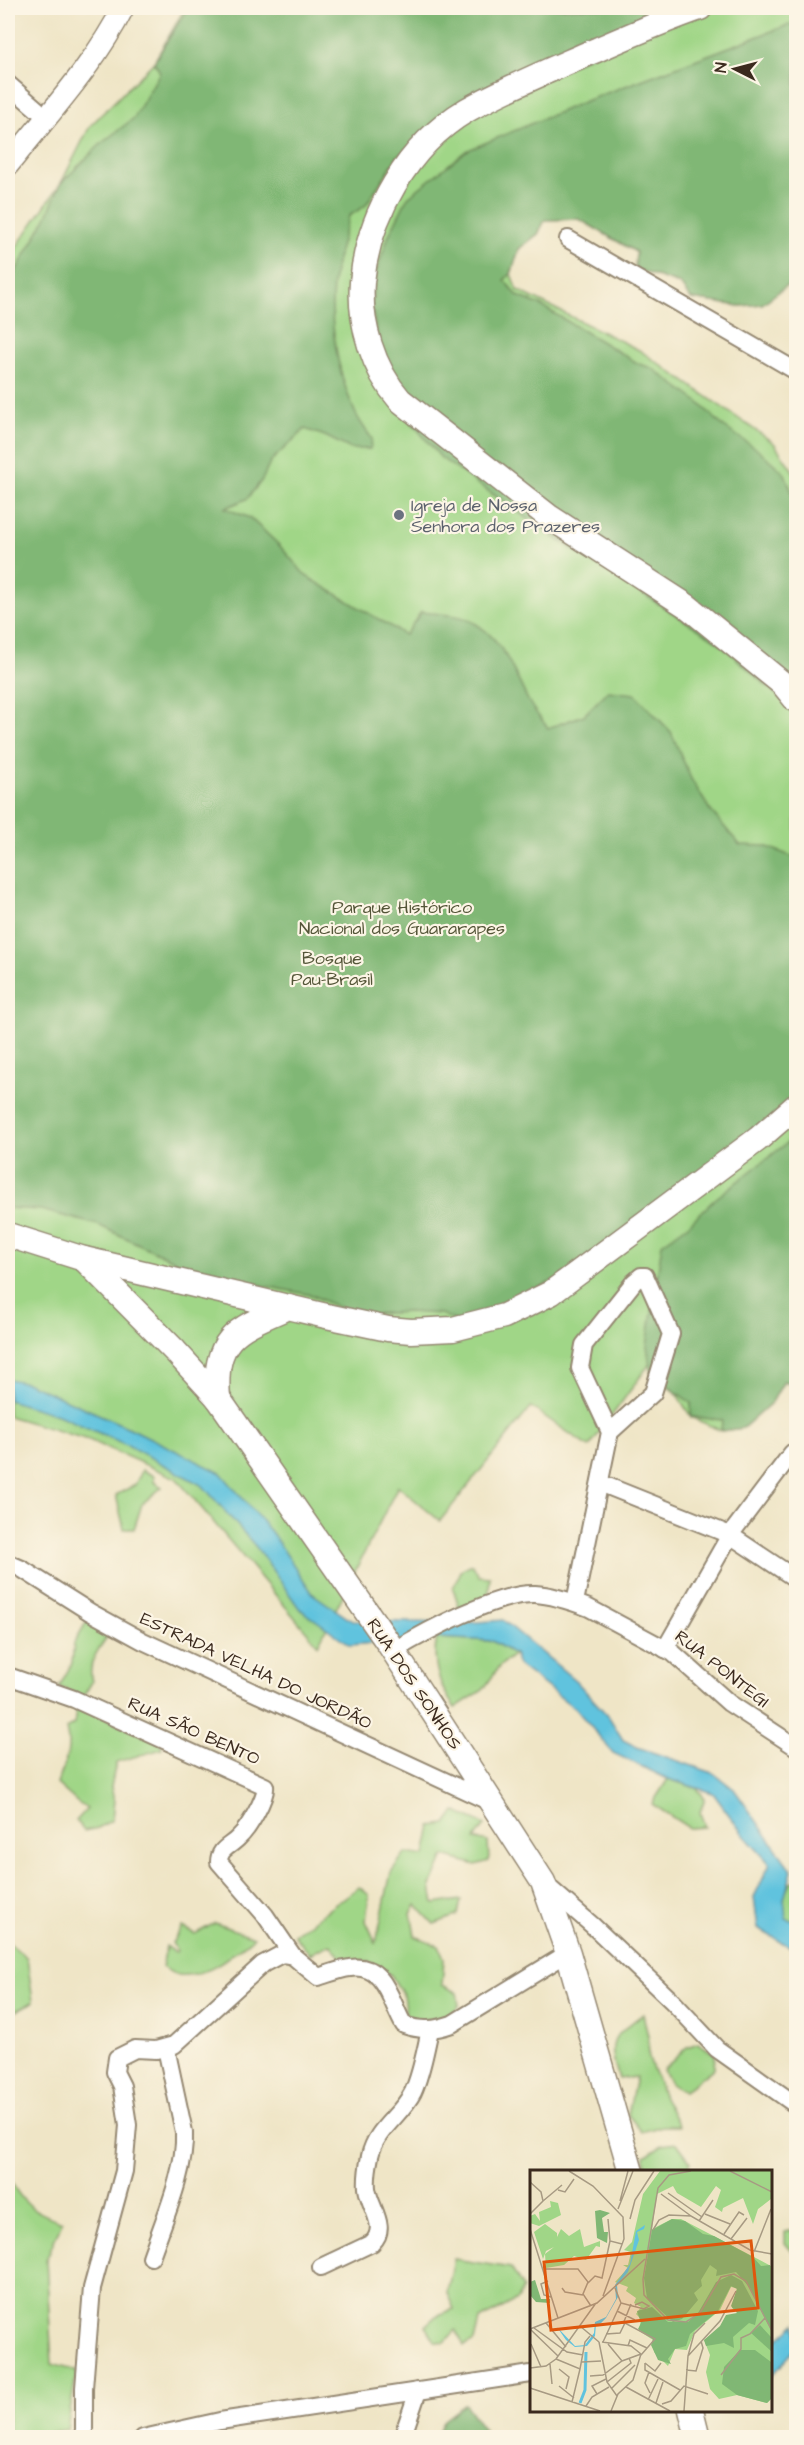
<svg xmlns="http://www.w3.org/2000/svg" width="804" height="2445" font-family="'Architects Daughter',sans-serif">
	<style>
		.green { fill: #a0d687; stroke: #6e8052; stroke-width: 1.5 }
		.forest { fill: #80b774; stroke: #5e7049; stroke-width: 1.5 }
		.water { fill: #60c3de; stroke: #4e767e; stroke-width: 1.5 }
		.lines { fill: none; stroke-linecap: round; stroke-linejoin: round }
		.minor-casing { stroke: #958872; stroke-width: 20 }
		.tertiary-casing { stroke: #958872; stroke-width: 24 }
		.secondary-casing { stroke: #958872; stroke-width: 27 }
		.minor { stroke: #fff; stroke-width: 16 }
		.tertiary { stroke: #fff; stroke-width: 21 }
		.secondary { stroke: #fff; stroke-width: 24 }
		.worship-dot { fill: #6b7280; stroke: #fcf5e5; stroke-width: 2 }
		.labels { text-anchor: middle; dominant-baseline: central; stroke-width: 4.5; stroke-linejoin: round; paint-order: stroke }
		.worship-label { font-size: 18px; fill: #5b616d; stroke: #fcf5e5; text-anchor: start }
		.park-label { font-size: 18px; fill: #545538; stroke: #fcf5e5 }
		.street-label { font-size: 18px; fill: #3b2a1e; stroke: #fcf5e5 }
		.inset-river { fill: none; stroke: #60c3de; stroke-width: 3 }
		.inset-road { fill: none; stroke: #a79a83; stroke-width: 1.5 }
		.view { fill: #df570d; fill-opacity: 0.15; stroke: #df570d; stroke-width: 3 }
		.inset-edge { fill: none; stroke: #3b2a1e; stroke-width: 3 }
	</style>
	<rect width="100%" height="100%" fill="#fcf5e5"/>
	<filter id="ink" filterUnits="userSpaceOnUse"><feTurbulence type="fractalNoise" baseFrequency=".0167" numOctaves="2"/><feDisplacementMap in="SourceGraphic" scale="12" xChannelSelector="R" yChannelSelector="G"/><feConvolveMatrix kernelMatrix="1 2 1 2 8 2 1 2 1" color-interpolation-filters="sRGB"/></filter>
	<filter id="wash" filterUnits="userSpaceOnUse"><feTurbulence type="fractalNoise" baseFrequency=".008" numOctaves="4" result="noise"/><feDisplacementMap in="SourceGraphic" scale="24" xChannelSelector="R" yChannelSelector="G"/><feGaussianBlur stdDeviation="1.35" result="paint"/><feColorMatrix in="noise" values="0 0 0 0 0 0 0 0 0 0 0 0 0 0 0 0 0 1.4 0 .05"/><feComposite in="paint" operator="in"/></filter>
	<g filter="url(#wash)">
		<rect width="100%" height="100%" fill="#efe5c6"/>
		<g class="green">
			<polygon points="185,8 796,8 796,265 762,304 740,306 691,299 680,284 635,269 636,252 579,219 545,220 538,234 519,249 511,274 517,290 639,350 774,443 796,475 796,1387 784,1381 772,1402 743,1428 721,1431 691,1417 676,1393 651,1374 651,1362 589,1447 531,1407 440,1521 398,1486 318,1645 176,1478 89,1440 8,1416 8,259 61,183 90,126 154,62"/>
			<polygon points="142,1470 154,1476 154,1482 162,1487 142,1504 134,1529 124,1529 116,1495 135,1485"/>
			<polygon points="472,1564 479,1576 490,1577 488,1598 460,1610 453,1588 462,1569"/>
			<path d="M90,1616L112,1629C102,1647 86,1659 92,1682L83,1697L59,1687L72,1663L74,1643Z"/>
			<path d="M437,1638L492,1641L514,1654L499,1667L483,1690L455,1708C440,1688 431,1663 437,1638Z"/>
			<path d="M84,1709L160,1742L162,1749L116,1762L111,1787L114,1800L112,1820L98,1828L84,1831L76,1821L87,1809L78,1803L57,1784C65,1763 72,1751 66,1729L74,1724L76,1711Z"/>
			<polygon points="668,1779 696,1788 705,1798 700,1812 705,1827 689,1828 652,1804"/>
			<polygon points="455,1811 485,1825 475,1839 488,1842 489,1861 476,1865 444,1856 431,1886 434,1904 461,1900 458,1915 434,1924 416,1905 411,1913 415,1936 439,1946 444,1958 442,1985 457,1992 459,2006 443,2020 422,2030 406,2017 403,1995 391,1975 368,1962 344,1962 330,1944 310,1954 294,1935 359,1887 369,1895 366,1921 376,1943 391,1872 405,1853 425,1856 431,1826 446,1824"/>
			<polygon points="796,1881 796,1950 775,1938 783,1898 790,1883"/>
			<path d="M215,1923L254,1937C234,1953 207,1978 179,1975C174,1975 167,1970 162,1967L166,1947L174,1952L177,1951L172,1943L182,1927L195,1934Z"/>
			<polygon points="8,1942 27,1958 33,2002 8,2015"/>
			<path d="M643,2014L648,2036L649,2059L664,2097L679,2126H662L642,2132L628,2115L636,2077L619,2079C607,2039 611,2039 643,2014Z"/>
			<polygon points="698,2043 715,2054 714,2068 684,2091 670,2084 663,2070 687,2047"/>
			<polygon points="677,2143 691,2162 685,2172 646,2172 645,2156 662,2145"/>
			<path d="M8,2175C21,2204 33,2211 62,2222L46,2260L52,2364L77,2371L67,2429L30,2437H8Z"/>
			<polygon points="796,2229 796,2256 785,2243 785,2232"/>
			<polygon points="454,2259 511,2268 523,2288 517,2300 480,2320 475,2341 464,2346 456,2330 445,2342 434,2341 425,2326 436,2316 454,2309 447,2293"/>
		</g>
		<g class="forest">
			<path d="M188,8H690L428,133L398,156L365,206L349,216C344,234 338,252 335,270C327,315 336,370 355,412C359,421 366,430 372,439L370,449H351L325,436L305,429L271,461L262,480L247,499L225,508L250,518L279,545L306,576L405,635L421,612C437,614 457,614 471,621C504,638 513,672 529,702C534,711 542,720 548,728L584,715L608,691L635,694L671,732L691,779L710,810L740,845L765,846L796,858V1097L618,1250L462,1324L441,1314L408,1312L354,1315L312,1295L238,1281L186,1266L98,1225L41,1210L8,1208V285L46,218L61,183L103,142L134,118L160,72L154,62Z"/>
			<polygon points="796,22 796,279 762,304 740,306 691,299 680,284 635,269 636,252 579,219 545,220 538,234 519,249 511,274 504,280 518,296 540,305 639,364 652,368 697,401 724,427 760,451 785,474 796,503 796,716 789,706 717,641 558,540 441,458 405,414 384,377 371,303 376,272 389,235 408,197 466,151 588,100"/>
			<polygon points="796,1136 796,1386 784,1381 772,1402 743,1428 721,1431 722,1420 691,1417 691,1403 651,1374 647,1346 662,1244 688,1225 715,1199"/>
			<polygon points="465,2404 484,2430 486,2437 436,2437 443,2421"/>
		</g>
		<g class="water">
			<polygon points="8,1379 28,1383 134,1430 221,1473 272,1533 313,1594 352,1621 466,1623 503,1620 576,1681 609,1717 623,1740 637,1747 713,1773 734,1789 792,1871 784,1899 786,1918 796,1922 796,1950 758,1929 754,1897 770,1864 743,1834 713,1793 668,1779 613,1753 576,1709 518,1665 514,1654 492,1641 437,1638 350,1645 299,1608 257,1548 203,1486 129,1446 58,1415 8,1400"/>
			<polygon points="796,2323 796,2348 771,2377 770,2347"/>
		</g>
	</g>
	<g filter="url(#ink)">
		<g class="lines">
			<g class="minor-casing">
				<g id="minor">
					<polyline points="8,84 46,117"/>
					<polyline points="568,239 796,371"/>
					<polyline points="600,1483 730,1535 796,1579"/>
					<polyline points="8,1563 22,1569 90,1612 143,1641 490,1802"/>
					<polyline points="575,1602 610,1432 653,1393 671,1334 645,1276 641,1276 634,1282 584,1345 580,1368 610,1432"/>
					<polyline points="665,1649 730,1535 792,1453"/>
					<path d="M393,1651C425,1632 498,1592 535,1594C553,1595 573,1602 589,1608L673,1653L729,1703L796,1747"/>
					<path d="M8,1676L74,1699L265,1786C267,1797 248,1829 239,1837C230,1847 219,1848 219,1862L265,1915L293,1956"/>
					<polyline points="546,1885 592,1925 673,2002 717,2049 796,2105"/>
					<path d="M151,2257C164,2219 186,2171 184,2132L166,2048"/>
					<path d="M321,2267L372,2243C389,2227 369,2207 367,2188C366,2177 368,2166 370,2156C376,2128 401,2116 413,2092C422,2072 425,2051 430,2030"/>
					<path d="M84,2438V2388L92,2288L124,2171L128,2125L122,2086L115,2072L117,2058L135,2049L156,2050L174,2045L263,1964L282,1954L293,1956L318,1977C328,1974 340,1969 350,1968C386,1963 390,2002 404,2025C421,2031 435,2030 452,2024L568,1953"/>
					<polyline points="143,2438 220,2421 531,2374"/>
					<polyline points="402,2438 418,2391"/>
				</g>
			</g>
			<g class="tertiary-casing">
				<path id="tertiary" d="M8,165C46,117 96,63 123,8"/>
			</g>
			<g class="secondary-casing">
				<g id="secondary">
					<path d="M700,8C662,21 624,38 587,54C548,71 504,89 467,110C408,145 368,215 362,282C359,323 373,369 400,400L548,516L687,606L783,684L796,700"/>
					<polyline points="8,1235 84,1259 322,1315 388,1329 411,1331 453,1329 504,1316 551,1293 758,1139 796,1106"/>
					<polyline points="84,1259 175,1351 218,1398 389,1644 543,1882 568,1953 631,2172"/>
					<path d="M218,1398C213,1336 237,1329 288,1307"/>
					<polyline points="691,2410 698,2438"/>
				</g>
			</g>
			<use href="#minor" class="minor"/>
			<use href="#tertiary" class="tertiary"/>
			<use href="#secondary" class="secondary"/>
		</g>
	</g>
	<circle class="worship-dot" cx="399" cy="515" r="6"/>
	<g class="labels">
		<g class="worship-label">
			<text x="411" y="505">Igreja de Nossa<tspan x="411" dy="21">Senhora dos Prazeres</tspan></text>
		</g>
		<g class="park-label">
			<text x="402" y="907">Parque Histórico<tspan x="402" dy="21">Nacional dos Guararapes</tspan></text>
			<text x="332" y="958">Bosque<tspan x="332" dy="21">Pau-Brasil</tspan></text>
		</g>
		<g class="street-label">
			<text transform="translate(722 1669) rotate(38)">RUA PONTEGI</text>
			<text transform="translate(256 1671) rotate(25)">ESTRADA VELHA DO JORDÃO</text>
			<text transform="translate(414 1684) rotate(56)">RUA DOS SONHOS</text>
			<text transform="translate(194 1731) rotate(24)">RUA SÃO BENTO</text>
		</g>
	</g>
	<g transform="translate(530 2170)">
		<rect width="242" height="242" fill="#efe5c6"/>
		<path d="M130,1H241V29L228,39L223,54L213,28L193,38L192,42L185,37L191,20L186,16L171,37L147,23L143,16L127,24L122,59L142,49H151L241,96V229L237,233L207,225L189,229L180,219L176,202L180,185L174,170L213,143L202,138L207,118L201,117L190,140L165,161L157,180L145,179L138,196L124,182L123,170L109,161L111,149L106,144L111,137L104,133L106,128L96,121L98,117L85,112L98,98L93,95H98L101,82L94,80L102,72L113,24ZM20,31L28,33L31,45L9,56L0,53V46L5,44L10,51L9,42L21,37ZM15,54L27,63V67L31,59L39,66L50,59L54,77L70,71V77L66,76L56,90L44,86L34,95L16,98L15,84L24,77L16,81L13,89L4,62Z" fill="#a0d687"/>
		<path d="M70,40L80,43L72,48L74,62H78L77,73L67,68L65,41ZM142,49L155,51L173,64L184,66L223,87L231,96L240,95L241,160L220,118L206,102L186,106L187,100L180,95L171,110L172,116L164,123L168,130L152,149L143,152L117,128L114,108L122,60ZM201,105L212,111L228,141L225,155L219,153L203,167L204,178L194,173L176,176L174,170L190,156L196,145L207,143L201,136L207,119L201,116L188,141L160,164L156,176L145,179L138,189L141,194L128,190L121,175L123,169L108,159L111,153L107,141L122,137L138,152H158L168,143L186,112ZM5,110L11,129H20V133L6,132L0,125V112ZM230,155L241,167V181L221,163ZM210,180H225L241,192V229L237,233L207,225L192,214L194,197Z" fill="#80b774"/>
		<path d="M115,55L114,59L107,62L109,70L98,102L87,115L88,127L76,148L70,154H66L65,166L57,176L45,177L36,170L27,157L45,176L55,175L64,163L65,152L76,147L86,129L85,115L100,94L106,61Z" fill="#60c3de"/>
		<path class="inset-river" d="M50,233L55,220L56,182"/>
		<path class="inset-road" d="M39,1L63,16L93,47L94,69L73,126M161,1L139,5L128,18L113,109L114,125L138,150L156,152L170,143L191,107L204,104L216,111L242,161M200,1L242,22M0,12L11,22L13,31L0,44M28,20L35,22L44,9M138,23L172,47M131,24L161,46M13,31L32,15M90,31L98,1M88,39L103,1M175,44L200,54M78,49L80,71L92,74M100,49L105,30L124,1M169,51L183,30M0,59L28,148M123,60L129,50L139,45L161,46L220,80L242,84M194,64L209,42L214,45M201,69L217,48M224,82L241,39M14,99H48L58,112L53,124L61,136M18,111L11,114L14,125L21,127M58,113L65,106L72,108L80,71M32,118L35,122L53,125M91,133L114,139L119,136L112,132L105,135M87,141L105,150M16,153L36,177M93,154L101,134M50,156L69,172M4,158L37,182L53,185M0,159L28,186M0,159L67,133L115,89M76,164L90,163L95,153L125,169L111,185M69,172L77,212L87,226M72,172L101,176L111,184M73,172L91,133L85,118M1,174L11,197M78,174L92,191M98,176L100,170L117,178M158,186L164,164L175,153M26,189L50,199L55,172L60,166M52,192L71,191M115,193V200L150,220M115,193L125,201L131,193M20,194L22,214M0,198L16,196L26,189L66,133M29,199L39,207L36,219M156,200L166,201L173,178L171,171M119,202L115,213L120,223M191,205L211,179V168L220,164L235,148M60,206L73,205L92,191L111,184M77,212L101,193L99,188M29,216L44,228M96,217L140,241M0,218L70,241M81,219L105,195M67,224L62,216L76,209M118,230L128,209M42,232L50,199M126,233L133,212M132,234L141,231L154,216L178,224M56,236L62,227L79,217M81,241L88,224L103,210L111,184M154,241L158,186L190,151L206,121"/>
		<path class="view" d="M221,71L228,138L21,160L14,92Z"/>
		<rect width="242" height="242" class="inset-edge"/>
	</g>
	<rect width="804" height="2445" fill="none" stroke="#fcf5e5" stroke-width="30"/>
	<g transform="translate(735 69) rotate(276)" stroke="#fcf5e5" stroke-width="4.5" paint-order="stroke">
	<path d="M0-4.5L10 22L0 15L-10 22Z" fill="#3b2a1e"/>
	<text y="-9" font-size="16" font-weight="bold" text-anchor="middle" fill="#3b2a1e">N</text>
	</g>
</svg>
